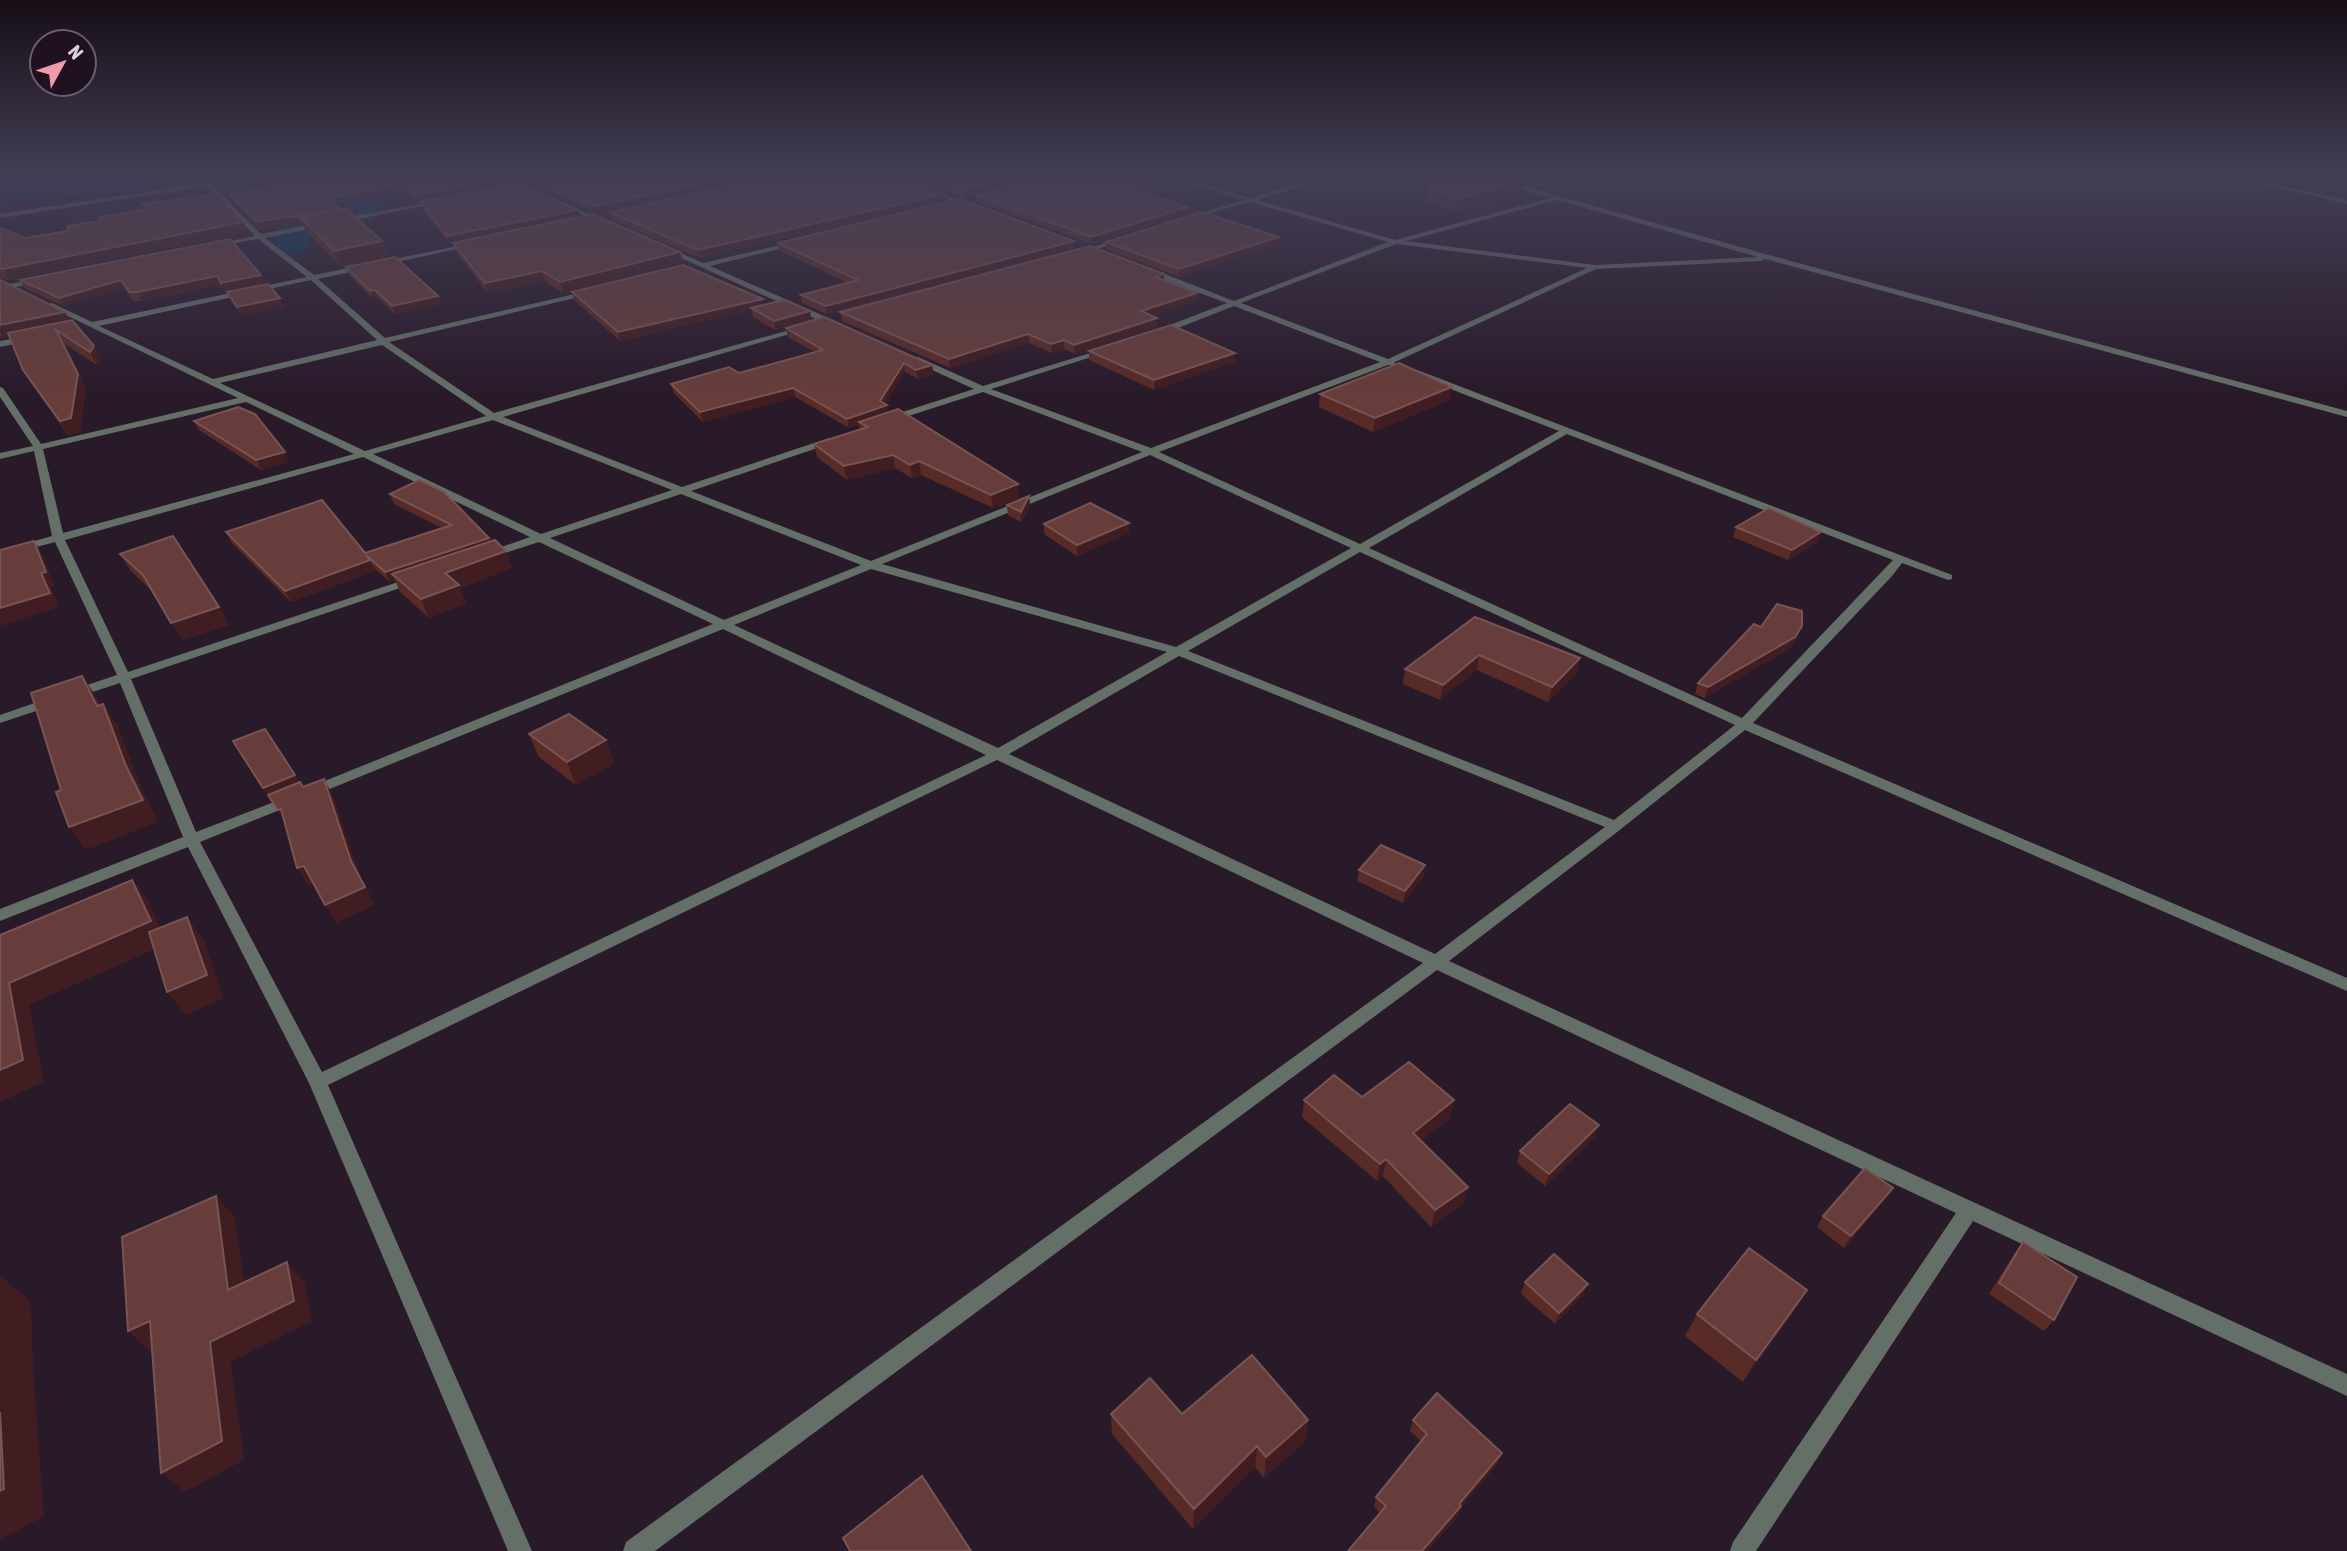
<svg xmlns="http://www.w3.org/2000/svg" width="2347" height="1551" font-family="'Asap Condensed',sans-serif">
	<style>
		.water { fill: #003753 }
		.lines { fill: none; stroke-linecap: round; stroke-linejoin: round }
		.river { fill: #003753; fill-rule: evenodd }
		.minor { fill: #646f68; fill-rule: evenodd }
		.wall { fill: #582b27 }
		.shaded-wall { fill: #3f1d20 }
		.building { fill: #663d3a; stroke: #795453; stroke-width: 2 }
	</style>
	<rect width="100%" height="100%" fill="#291a2a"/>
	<polygon class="water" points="0,175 209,175 59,198 0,201"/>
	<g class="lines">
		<path class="river" d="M312,175H351C366,183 375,195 380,212L375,219L308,239L310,245L305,252L293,255L281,252L276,245L275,234L279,227L347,207C341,188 322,190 312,175Z"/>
		<g class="minor">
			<polygon points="495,175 504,175 538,192 533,193"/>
			<path d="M1162,175H1173L1250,198L1326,175H1336L1257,200L1395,240L1550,198L1474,175H1485L1776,257L2347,411V417L1765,259L1761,261L1596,269L1395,362L1394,365H1388L1159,452L1360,544L1559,431L1417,376V372L1420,371L1952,575V579L1948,580L1902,563L1892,576L1753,723L2347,978V991L1745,730L1621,829L1449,961L2347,1374V1396L1973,1221L1756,1551H1730L1733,1542L1956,1213L1437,970L655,1551H623L626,1542L1423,963L997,760L328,1085L532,1551H508L309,1083L188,847L0,921V909L183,837L120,683L74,698L68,694L69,691L117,675L55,542L0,557V551L52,536L34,451L0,459V453L33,446L0,397V387L3,388L41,444L238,398L45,305L52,303L92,322L307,277L258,239L212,247V245L255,236L208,186L0,218V214L209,182L261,234L440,200L438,203L265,238L314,275L473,243L471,246L318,279L385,338L592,290V294L389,342L494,413L807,325V329L503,417L682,487L829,438H835V442L691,491L871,561L1142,452L983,392L893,421H887V417L974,389L912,361V357H918L983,386L1110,347V351L991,389L1151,448L1380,362L1234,306L1160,335H1154V331L1227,303L1146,273V269H1152L1234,301L1388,242L1250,202L1185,220V218L1244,200ZM1557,200L1758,257L1595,265L1406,241ZM1396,244L1587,268L1388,359L1241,303ZM311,280L377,340L213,379L99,326ZM382,345L486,416L365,451L220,383ZM246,402L354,454L63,533L43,449ZM493,420L672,490L541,534L373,454ZM1567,434L1893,560L1742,718L1369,548ZM1150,455L1351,548L1176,647L882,564ZM363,457L530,537L485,553V557H493L539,542L713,624L305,789L303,792L305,795H315L723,629L986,755L322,1072L200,842L297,803L299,800L297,797H287L196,832L131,679L418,582L420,580L418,578H410L128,672L65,540ZM681,494L861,565L724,620L550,538ZM1360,552L1735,725L1614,820L1188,651ZM871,569L1167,652L998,748L734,625ZM1179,656L1605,827L1435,954L1009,754Z"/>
			<polygon points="2224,175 2236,175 2347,200 2347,204"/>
			<polygon points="928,189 974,205 975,206 970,207 926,192"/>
			<polygon points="561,203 565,203 608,223 603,224 561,205"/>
			<polygon points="1122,238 1127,239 1080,255 1073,253"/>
			<polygon points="797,241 799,244 710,266 842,324 842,328 836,328 661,249 668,247 703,263"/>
			<polygon points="40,278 44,280 43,282 0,290 0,286"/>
			<polygon points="29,336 33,338 32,340 0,347 0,341"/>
			<polygon points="52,697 57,698 59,701 57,704 0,723 0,715"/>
		</g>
	</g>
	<g class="wall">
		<polygon points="286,175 501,175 507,178 509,185 417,202 402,191 335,204 382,241 388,257 341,267 306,232 302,223 260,230 232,201 229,194 291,183"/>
		<polygon points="506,175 778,175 597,213 539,188 537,181 546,179 528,181"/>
		<polygon points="901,175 1053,175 962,197"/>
		<polygon points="1440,175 1589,175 1540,188 1523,183 1522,192 1458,211 1426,202 1428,190"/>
		<polygon points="1161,179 1161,187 1139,192 1187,207 1187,215 1091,244 977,202 976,195"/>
		<polygon points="944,194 945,201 700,258 612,220 609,212"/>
		<polygon points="420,202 578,210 580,217 683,262 563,293 545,281 488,293 457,253 453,243 450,244 423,210"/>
		<polygon points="143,204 248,232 9,280 0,278 0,228 25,238 68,231 100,221 146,210"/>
		<polygon points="1279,237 1279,245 1179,277 1106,249 1106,242"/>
		<polygon points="230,239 264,283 225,291 220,285 142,301 133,301 125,288 64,306 24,288 20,280"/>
		<polygon points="1074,241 1074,249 827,314 802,303 801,295 848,283 779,250 778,243"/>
		<polygon points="346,267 438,296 441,304 395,314 378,298 373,299 349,275"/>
		<polygon points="1164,274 1164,280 1197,301 1152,316 1157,318 1157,327 1075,354 1064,349 1052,353 1029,343 950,368 842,321 840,312"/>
		<polygon points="0,280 70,321 102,360 97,365 63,343 86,387 80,432 68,435 31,383 23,370 9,336 3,338 0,336"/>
		<polygon points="227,292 284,307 241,315 231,301"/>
		<polygon points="572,292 763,299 764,305 810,311 811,319 775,330 753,317 752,310 620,341 574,300"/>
		<polygon points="824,317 934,374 918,379 905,372 885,404 888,412 1019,498 993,508 921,475 912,478 895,468 847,480 817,457 814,444 860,430 859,424 849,428 795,397 703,422 674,393 671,384 739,373 814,352 788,337 786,328"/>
		<polygon points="1089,351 1235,353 1235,362 1154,390 1089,360"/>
		<polygon points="1320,394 1450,400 1373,432 1319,407"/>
		<polygon points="194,421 289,462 261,470 199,430"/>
		<polygon points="390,494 489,538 490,541 512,568 460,588 466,603 429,618 400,592 395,580 390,582 374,568 375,571 291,602 232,543 226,532 365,553 442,528 394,504"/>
		<polygon points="1029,496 1030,506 1021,522 1008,515 1007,505"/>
		<polygon points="1129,523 1129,533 1077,556 1044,534 1044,524"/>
		<polygon points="1736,527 1818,542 1788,560 1733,537"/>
		<polygon points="120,554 219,607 229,625 182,640 153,592 131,571"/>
		<polygon points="1475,617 1580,658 1576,674 1548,702 1477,670 1440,700 1403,684 1405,669"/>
		<polygon points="1761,627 1798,636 1791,648 1704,698 1695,694 1698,683"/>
		<polygon points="529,734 606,740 614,763 576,785 539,757"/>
		<polygon points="1425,865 1423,877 1403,903 1357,881 1359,870"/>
		<polygon points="1362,1097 1454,1100 1450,1118 1421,1141 1468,1187 1463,1204 1431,1227 1383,1176 1377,1181 1302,1117 1304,1100"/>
		<polygon points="1599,1125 1594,1137 1545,1186 1517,1163 1520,1151"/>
		<polygon points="1885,1199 1844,1248 1817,1227 1823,1216"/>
		<polygon points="2023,1242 2054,1320 2044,1331 1989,1294 2014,1254"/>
		<polygon points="1525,1282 1583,1295 1555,1324 1521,1294"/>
		<polygon points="1793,1312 1743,1382 1685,1336 1697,1314"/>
		<polygon points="1111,1414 1182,1414 1308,1420 1305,1441 1264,1478 1255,1467 1193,1529 1112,1434"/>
		<polygon points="1413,1420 1498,1463 1461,1507 1458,1516 1427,1551 1348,1551 1380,1513 1374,1507 1376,1497 1421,1441 1410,1431"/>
	</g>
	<g class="shaded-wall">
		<polygon points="526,175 574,175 528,181"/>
		<polygon points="743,175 778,175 597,213 595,206"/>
		<polygon points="1023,175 1053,175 962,197 961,190"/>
		<polygon points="1542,175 1589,175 1540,188"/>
		<polygon points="507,178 509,185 417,202 414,195"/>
		<polygon points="1161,179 1161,187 1127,195 1127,188"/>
		<polygon points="1524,180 1522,192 1458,211 1460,198"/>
		<polygon points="400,184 402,191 331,205 328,198"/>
		<polygon points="944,194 945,201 700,258 698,250"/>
		<polygon points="1187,207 1187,215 1091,244 1091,237"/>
		<polygon points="340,209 343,216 300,217 302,223 260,230 257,222"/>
		<polygon points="578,210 581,217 450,244 447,236"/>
		<polygon points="243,222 248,232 9,280 3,269"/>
		<polygon points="1279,237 1279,245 1179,277 1179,269"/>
		<polygon points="382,241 388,257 341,267 334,251"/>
		<polygon points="1074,241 1074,249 827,314 826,306"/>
		<polygon points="680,252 683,262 563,293 560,282"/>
		<polygon points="542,271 545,281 488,293 485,283"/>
		<polygon points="1164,274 1164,282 1155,277"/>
		<polygon points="261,275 264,283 225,291 221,283"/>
		<polygon points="217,276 220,285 142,301 138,292"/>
		<polygon points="121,280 125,288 64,306 59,298"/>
		<polygon points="375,290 378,298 373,299 370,291"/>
		<polygon points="1197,293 1197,301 1141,320 1141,311"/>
		<polygon points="438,296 441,304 395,314 392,306"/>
		<polygon points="280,298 284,307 241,315 237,307"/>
		<polygon points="763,299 765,307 751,308 752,310 620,341 618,332"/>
		<polygon points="810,311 811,319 775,330 774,321"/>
		<polygon points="65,312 71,324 3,338 0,332 0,325"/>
		<polygon points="1157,318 1157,327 1075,354 1074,345"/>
		<polygon points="56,330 86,387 80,432 68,435 60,421"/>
		<polygon points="1028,334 1029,343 950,368 949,359"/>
		<polygon points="1064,340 1064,349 1052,353 1051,344"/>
		<polygon points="94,346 102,360 97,365 90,352"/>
		<polygon points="1235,353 1235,362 1154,390 1154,380"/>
		<polygon points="904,363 905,372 885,406 887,405 888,414 859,422 859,424 849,428 847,419 880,401"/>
		<polygon points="932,365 934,374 918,379 916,370"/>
		<polygon points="1452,387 1450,400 1373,432 1375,418"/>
		<polygon points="793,388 795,397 703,422 700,412"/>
		<polygon points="285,452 289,462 261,470 256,460"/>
		<polygon points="893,455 895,468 847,480 844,466"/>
		<polygon points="919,461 921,475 912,478 910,465"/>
		<polygon points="1018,484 1019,498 993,508 991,495"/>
		<polygon points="1029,496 1030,506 1021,522 1021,512"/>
		<polygon points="1129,523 1129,533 1077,556 1077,545"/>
		<polygon points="1821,532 1818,542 1788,560 1792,550"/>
		<polygon points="489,538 493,548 392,574 395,580 390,582 385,572"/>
		<polygon points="34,541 43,555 55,586 51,588 59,607 0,626 0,608 41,573"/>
		<polygon points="506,551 512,568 460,588 466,603 429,618 421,599 445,573"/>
		<polygon points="370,560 375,571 291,602 285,591"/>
		<polygon points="219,607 229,625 182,640 171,623"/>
		<polygon points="1802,626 1798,636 1791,648 1704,698 1708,687"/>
		<polygon points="1479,655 1477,670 1440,700 1443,685"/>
		<polygon points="1580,658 1576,674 1548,702 1552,687"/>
		<polygon points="82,676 97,698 112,728 97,706"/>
		<polygon points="103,704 118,726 142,789 158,822 86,850 69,827 126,766"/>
		<polygon points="606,740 614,763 576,785 567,762"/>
		<polygon points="295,775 302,786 270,799 263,788"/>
		<polygon points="324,779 333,796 361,878 375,905 336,923 325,905 351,861"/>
		<polygon points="281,809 288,827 278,810"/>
		<polygon points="1425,865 1423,877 1403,903 1405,891"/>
		<polygon points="304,866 315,883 308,886 297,868"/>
		<polygon points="132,880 149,902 167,944 29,1005 44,1082 0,1102 0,1070 9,983"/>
		<polygon points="187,917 204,940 224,998 186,1015 167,992"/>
		<polygon points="1454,1100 1450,1118 1410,1150 1413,1133"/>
		<polygon points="1599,1125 1594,1137 1545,1186 1549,1174"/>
		<polygon points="1386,1159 1383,1176 1377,1181 1380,1164"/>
		<polygon points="1468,1187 1463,1204 1431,1227 1435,1210"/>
		<polygon points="1893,1188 1885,1199 1844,1248 1851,1236"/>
		<polygon points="216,1196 235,1217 248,1311 228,1290"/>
		<polygon points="287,1262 305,1283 312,1321 231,1362 244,1460 185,1492 161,1473 210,1342"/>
		<polygon points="0,1275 31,1302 33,1365 44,1516 0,1540"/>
		<polygon points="1588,1284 1583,1295 1555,1324 1559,1313"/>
		<polygon points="1807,1290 1793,1312 1743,1382 1756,1360"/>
		<polygon points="150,1321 172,1342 151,1352 128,1331"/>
		<polygon points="1308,1420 1305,1441 1264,1478 1266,1457"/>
		<polygon points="1257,1446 1255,1467 1193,1529 1194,1509"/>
		<polygon points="1502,1453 1498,1463 1461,1507 1458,1516 1427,1551 1422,1551 1459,1504"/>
	</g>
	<g class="building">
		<polygon points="287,175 501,175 507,178 414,195 400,184 328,198 340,209 257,222 229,194 293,183"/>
		<polygon points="565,175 743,175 595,206 537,181"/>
		<polygon points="783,175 895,175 944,194 698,250 609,212"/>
		<polygon points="920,175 1023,175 961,190"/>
		<polygon points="1058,175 1148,175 1161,179 1127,188 1187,207 1091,237 976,195"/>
		<polygon points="1440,175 1508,175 1524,180 1460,198 1428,190"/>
		<polygon points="520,184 578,210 447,236 420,202"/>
		<polygon points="216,194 243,222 3,269 0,269 0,228 25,238 68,231 67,226 100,221 98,218 148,209 143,204"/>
		<polygon points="960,199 1074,241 826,306 801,295 858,280 778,243"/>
		<polygon points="345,208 382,241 334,251 300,217"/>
		<polygon points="1202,212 1279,237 1179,269 1106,242"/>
		<polygon points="592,214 680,252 560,282 542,271 485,283 453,243"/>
		<polygon points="230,239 261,275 221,283 217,276 138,292 129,292 121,280 59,298 20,280"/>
		<polygon points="1090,246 1164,274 1155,277 1197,293 1141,311 1157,318 1074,345 1064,340 1051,344 1028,334 949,359 840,312"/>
		<polygon points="395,257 438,296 392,306 375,290 370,291 346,267"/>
		<polygon points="683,265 763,299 618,332 572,292"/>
		<polygon points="0,280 65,312 0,325"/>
		<polygon points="268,284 280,298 237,307 227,292"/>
		<polygon points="784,300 810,311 774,321 751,308"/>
		<polygon points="824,317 932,365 916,370 904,363 880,401 887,405 847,419 793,388 700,412 671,384 729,367 739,373 823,350 786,328"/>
		<polygon points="72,320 94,346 90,352 56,330 78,374 71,418 60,421 23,370 8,333"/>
		<polygon points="1171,325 1235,353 1154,380 1089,351"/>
		<polygon points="1399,363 1452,387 1375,418 1320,394"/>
		<polygon points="238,407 255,414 285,452 256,460 194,421"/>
		<polygon points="898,409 1018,484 991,495 919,461 910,465 893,455 844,466 814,444 868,427 859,422"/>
		<polygon points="419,480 443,491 489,538 385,572 366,555 370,560 285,591 226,532 322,500 365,553 452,525 390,494"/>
		<polygon points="1029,496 1021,512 1007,505"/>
		<polygon points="1090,503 1129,523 1077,545 1044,524"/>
		<polygon points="1769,508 1821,532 1792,550 1736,527"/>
		<polygon points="173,536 219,607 171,623 143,575 120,554"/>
		<polygon points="495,540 506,551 445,573 459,585 421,599 392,574"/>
		<polygon points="34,541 46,572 41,573 50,593 0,608 0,550"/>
		<polygon points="1777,604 1802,611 1802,626 1795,637 1708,687 1698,683 1754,624 1761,627"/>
		<polygon points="1475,617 1580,658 1552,687 1479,655 1443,685 1405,669"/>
		<polygon points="82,676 97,706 103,704 126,766 143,800 69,827 56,792 61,790 31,693"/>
		<polygon points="569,714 606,740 567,762 529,734"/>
		<polygon points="265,729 295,775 263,788 233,741"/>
		<polygon points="324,779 351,861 365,887 325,905 304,866 297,868 281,809 278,810 268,795 300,782 303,787"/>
		<polygon points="1381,845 1425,865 1405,891 1359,870"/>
		<polygon points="132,880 151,921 9,983 23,1060 0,1070 0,935"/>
		<polygon points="187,917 207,975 167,992 149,932"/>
		<polygon points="1409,1062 1454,1100 1413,1133 1468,1187 1435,1210 1386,1159 1380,1164 1304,1100 1334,1075 1362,1097"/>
		<polygon points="1570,1104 1599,1125 1549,1174 1520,1151"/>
		<polygon points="1865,1168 1893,1188 1851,1236 1823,1216"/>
		<polygon points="216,1196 228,1290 287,1262 294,1301 210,1342 222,1441 161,1473 150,1321 128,1331 122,1237"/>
		<polygon points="2023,1242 2077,1277 2054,1320 1999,1283"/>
		<polygon points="1749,1248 1807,1290 1756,1360 1697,1314"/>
		<polygon points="1554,1254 1588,1284 1559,1313 1525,1282"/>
		<polygon points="1252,1355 1308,1420 1266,1457 1257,1446 1194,1509 1111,1414 1150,1378 1182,1414"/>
		<polygon points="1437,1393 1502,1453 1459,1504 1461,1506 1422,1551 1348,1551 1386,1506 1376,1497 1427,1434 1413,1420"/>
		<polygon points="0,1412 4,1489 0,1491"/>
		<polygon points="922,1476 971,1551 850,1551 843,1538"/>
	</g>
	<linearGradient id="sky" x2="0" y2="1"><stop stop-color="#170e17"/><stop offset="0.45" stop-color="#433e55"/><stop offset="1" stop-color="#433e55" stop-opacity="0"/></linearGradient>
	<rect width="2347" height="392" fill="url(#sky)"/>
	<g transform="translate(63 63) rotate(50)"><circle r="33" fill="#1f1120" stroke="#6b5e6b" stroke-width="2"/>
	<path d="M0-5L12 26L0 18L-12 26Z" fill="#f39aaa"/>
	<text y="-10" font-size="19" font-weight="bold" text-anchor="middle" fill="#dcd1db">N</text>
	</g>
</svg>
